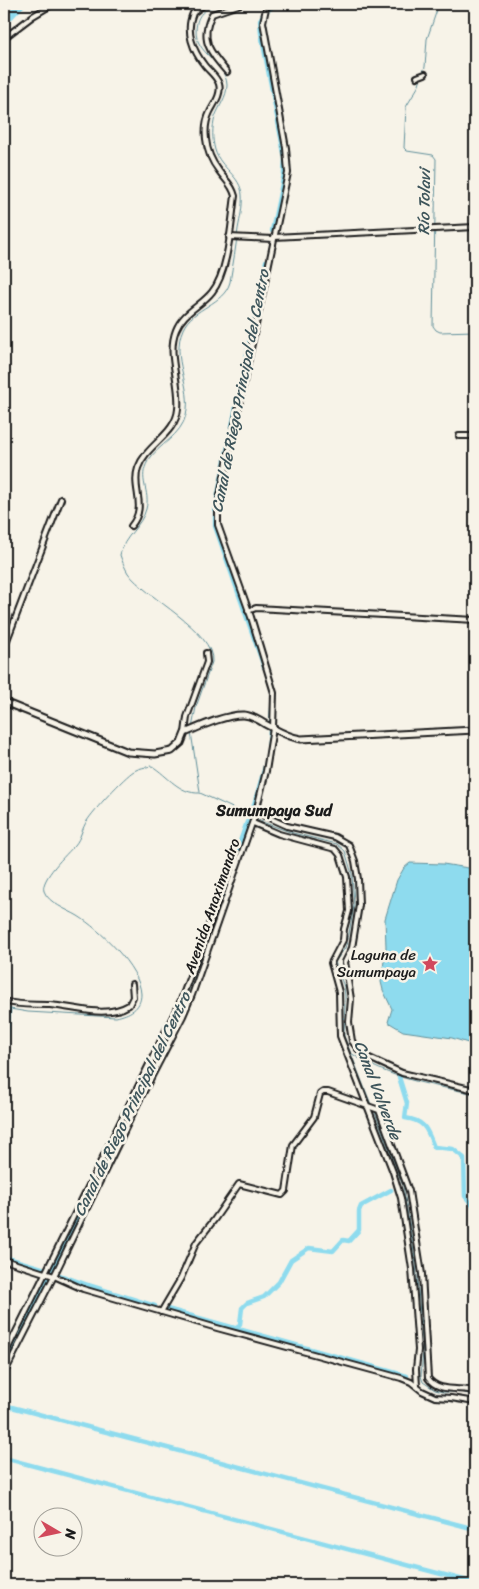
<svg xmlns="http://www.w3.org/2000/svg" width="479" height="1589" font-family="Sriracha,sans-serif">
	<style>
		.water { fill: #8edbee; stroke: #608f9a }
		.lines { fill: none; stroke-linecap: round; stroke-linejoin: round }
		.stream { stroke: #608f9a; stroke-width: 1 }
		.canal { stroke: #8edbee; stroke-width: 4.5 }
		.river { stroke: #8edbee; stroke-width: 8 }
		.minor-casing { stroke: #1c1c1c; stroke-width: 8 }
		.tertiary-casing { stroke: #1c1c1c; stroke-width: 9 }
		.minor { stroke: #f7f3e8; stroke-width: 4 }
		.tertiary { stroke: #f7f3e8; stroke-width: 5 }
		.labels { text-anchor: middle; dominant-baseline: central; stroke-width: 5; stroke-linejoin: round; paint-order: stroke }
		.street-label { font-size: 15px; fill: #1c1c1c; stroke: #f7f3e8 }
		.poi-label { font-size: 15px; fill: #1c1c1c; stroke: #f7f3e8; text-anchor: end }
		.water-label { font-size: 16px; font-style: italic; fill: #3e555b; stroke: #f7f3e8 }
		.neighbourhood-label { font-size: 16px; font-weight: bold; fill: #1c1c1c; stroke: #f7f3e8 }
	</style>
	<rect width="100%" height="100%" fill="#f7f3e8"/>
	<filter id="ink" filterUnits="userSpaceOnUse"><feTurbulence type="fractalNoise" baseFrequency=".02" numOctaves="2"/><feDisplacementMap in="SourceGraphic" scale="10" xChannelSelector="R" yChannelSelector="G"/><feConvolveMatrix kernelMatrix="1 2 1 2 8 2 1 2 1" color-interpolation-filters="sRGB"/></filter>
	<g filter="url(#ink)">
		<polygon class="water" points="410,863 443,864 475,869 475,1061 471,1047 468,1043 452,1038 403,1031 388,1022 392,1009 383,990 381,982 386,947 385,919 397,880 404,868"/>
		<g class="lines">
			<g class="stream">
				<polyline points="422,74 425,67 427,39 439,4"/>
				<polyline points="421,78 418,87 406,107 404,148 407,151 433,155 436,159 433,326 436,330 440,332 475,331"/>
				<path d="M192,728L196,707L212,662C215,631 146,598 128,573C125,568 122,561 120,555C123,537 142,526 146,509C151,491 137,479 148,461C159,444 181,436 186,415C193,386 170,358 183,329C193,307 224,305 230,282C233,264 236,247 238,229C240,218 243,207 242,195C241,176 220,168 215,150C212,139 212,128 215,117C219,106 227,97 227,85C226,62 195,54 196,30C197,13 204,10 219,4"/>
				<polyline points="191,732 200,792"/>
				<path d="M4,1008L28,1012L116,1017C129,1014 141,1009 141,994C140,967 99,929 78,916C68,910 48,903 44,891C40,879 67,854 75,845C81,838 82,828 87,821C93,811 124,777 134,771C139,768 146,767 152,766C168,776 179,794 200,793L265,823L293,833L337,844L345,851L352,874L354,906L348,939L345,948L335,962L344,987L345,997L344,1036L372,1107"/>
				<path d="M351,1053C387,1079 433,1085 475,1094"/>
				<polyline points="374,1110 403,1186 416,1264 423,1352 421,1376 423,1382 435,1390 443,1392 462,1392 475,1396"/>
			</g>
			<g class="canal">
				<polyline points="270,9 275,4"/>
				<polyline points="263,15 260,20 261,33 285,158 284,174 272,231"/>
				<polyline points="264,667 215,526 215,509 266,261"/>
				<polyline points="271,723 272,709"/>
				<polyline points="268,751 270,731"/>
				<polyline points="253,808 266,763"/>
				<polyline points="217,906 247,822"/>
				<polyline points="4,1071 9,1010"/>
				<path d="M399,1077L407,1103L405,1118C426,1121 427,1130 434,1147L453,1149L464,1158L465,1196L475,1208"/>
				<polyline points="4,1257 42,1268"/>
				<polyline points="51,1271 181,1006 202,948"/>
				<polyline points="57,1274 88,1285 155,1306"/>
				<polyline points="167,1309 407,1376"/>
				<polyline points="237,1328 240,1324 242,1308 247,1303 264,1297 279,1282 291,1260 309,1248 333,1251 343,1240 349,1241 359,1230 359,1211 361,1206 391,1190"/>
				<polyline points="4,1364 47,1279"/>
				<polyline points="4,1405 475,1529"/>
				<polyline points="4,1458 475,1583"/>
			</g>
			<polyline class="river" points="4,22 21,4"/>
			<g class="minor-casing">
				<g id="minor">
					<polyline points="4,38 33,16 53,4"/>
					<path d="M227,72C210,52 199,40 212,14L241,4"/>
					<polyline points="417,77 425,74"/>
					<polyline points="229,237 273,239"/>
					<polyline points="274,237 475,227"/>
					<polyline points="459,436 475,436"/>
					<path d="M131,526C148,506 131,489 138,468C146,445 176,434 178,409C181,383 166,355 176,330C183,312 201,306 212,292C229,271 231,222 235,196C232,184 225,180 219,171C212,162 207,150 206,139C205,131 206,120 210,112C214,104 222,94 219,84C217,77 210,72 205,66C193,51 185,31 193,13L205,4"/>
					<polyline points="248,611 256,608 475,620"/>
					<polyline points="4,648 61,499"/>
					<polyline points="185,733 187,717 207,662 206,653"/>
					<polyline points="256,812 287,826 335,837 349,845 355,861 358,879 359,905 352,948 345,962 351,999 349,1022 352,1041 358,1049 365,1056 402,1073 475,1090"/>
					<polyline points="253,823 279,834 335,849 340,855 347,877 349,911 344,929 343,940 331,963 339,992 340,1036 393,1172 401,1198 412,1269 418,1350 416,1369 417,1386"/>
					<path d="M4,1001C19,1006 34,1004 50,1005C75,1007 106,1019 129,1005L133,997L132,984"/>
					<polyline points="4,1260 54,1276 83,1289 217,1328 401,1378 411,1382 422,1391 435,1397 451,1398 475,1402"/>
					<path d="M161,1312L181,1278L196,1243L214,1220L239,1184L282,1195L286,1191L293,1145L314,1117L320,1094L323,1092H328L379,1110L409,1191L422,1274L428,1378C438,1393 459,1387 475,1391"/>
					<polyline points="4,1356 181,1000 217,903"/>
					<polyline points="4,1374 54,1276 137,1105 183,1016 192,995 256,812 266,771 273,728 274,693 251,617 218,525 218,505 288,173 286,148 263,22 267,4"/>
				</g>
			</g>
			<g class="tertiary-casing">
				<path id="tertiary" d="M4,702L128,752L155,754L172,751L181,743L185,733C201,726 227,714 244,715C252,716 259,720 265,724C277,730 287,737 301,739L475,730"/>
			</g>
			<use href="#minor" class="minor"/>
			<use href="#tertiary" class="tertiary"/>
		</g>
	</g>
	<defs>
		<g id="sight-bare" transform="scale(1.35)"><path d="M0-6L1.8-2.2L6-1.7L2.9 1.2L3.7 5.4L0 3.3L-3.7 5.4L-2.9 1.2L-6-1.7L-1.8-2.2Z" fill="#d1495b" stroke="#f7f3e8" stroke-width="2.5" paint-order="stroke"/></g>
	</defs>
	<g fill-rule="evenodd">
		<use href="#sight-bare" x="430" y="964"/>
	</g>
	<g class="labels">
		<g class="street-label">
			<text transform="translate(212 906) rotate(-71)">Avenida Anaximandro</text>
		</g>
		<g class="poi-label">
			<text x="416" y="955">Laguna de<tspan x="416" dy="17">Sumumpaya</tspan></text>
		</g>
		<g class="water-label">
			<text transform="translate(424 202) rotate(-89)">Río Tolavi</text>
			<text transform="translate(240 391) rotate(-79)">Canal de Riego Principal del Centro</text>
			<text transform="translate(378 1090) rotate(69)">Canal Valverde</text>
			<text transform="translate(132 1104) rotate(-64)">Canal de Riego Principal del Centro</text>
		</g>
		<g class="neighbourhood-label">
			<text x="274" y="810">Sumumpaya Sud</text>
		</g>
	</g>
	<rect width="479" height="1589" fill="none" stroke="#f7f3e8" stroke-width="20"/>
	<rect x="10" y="10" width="459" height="1569" fill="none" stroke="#1c1c1c" stroke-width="2" filter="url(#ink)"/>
	<g transform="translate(58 1532) rotate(99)"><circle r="24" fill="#f7f3e8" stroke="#9f9d96"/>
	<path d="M0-4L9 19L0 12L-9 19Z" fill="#d1495b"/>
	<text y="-8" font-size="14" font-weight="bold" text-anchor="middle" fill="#1c1c1c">N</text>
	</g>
</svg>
